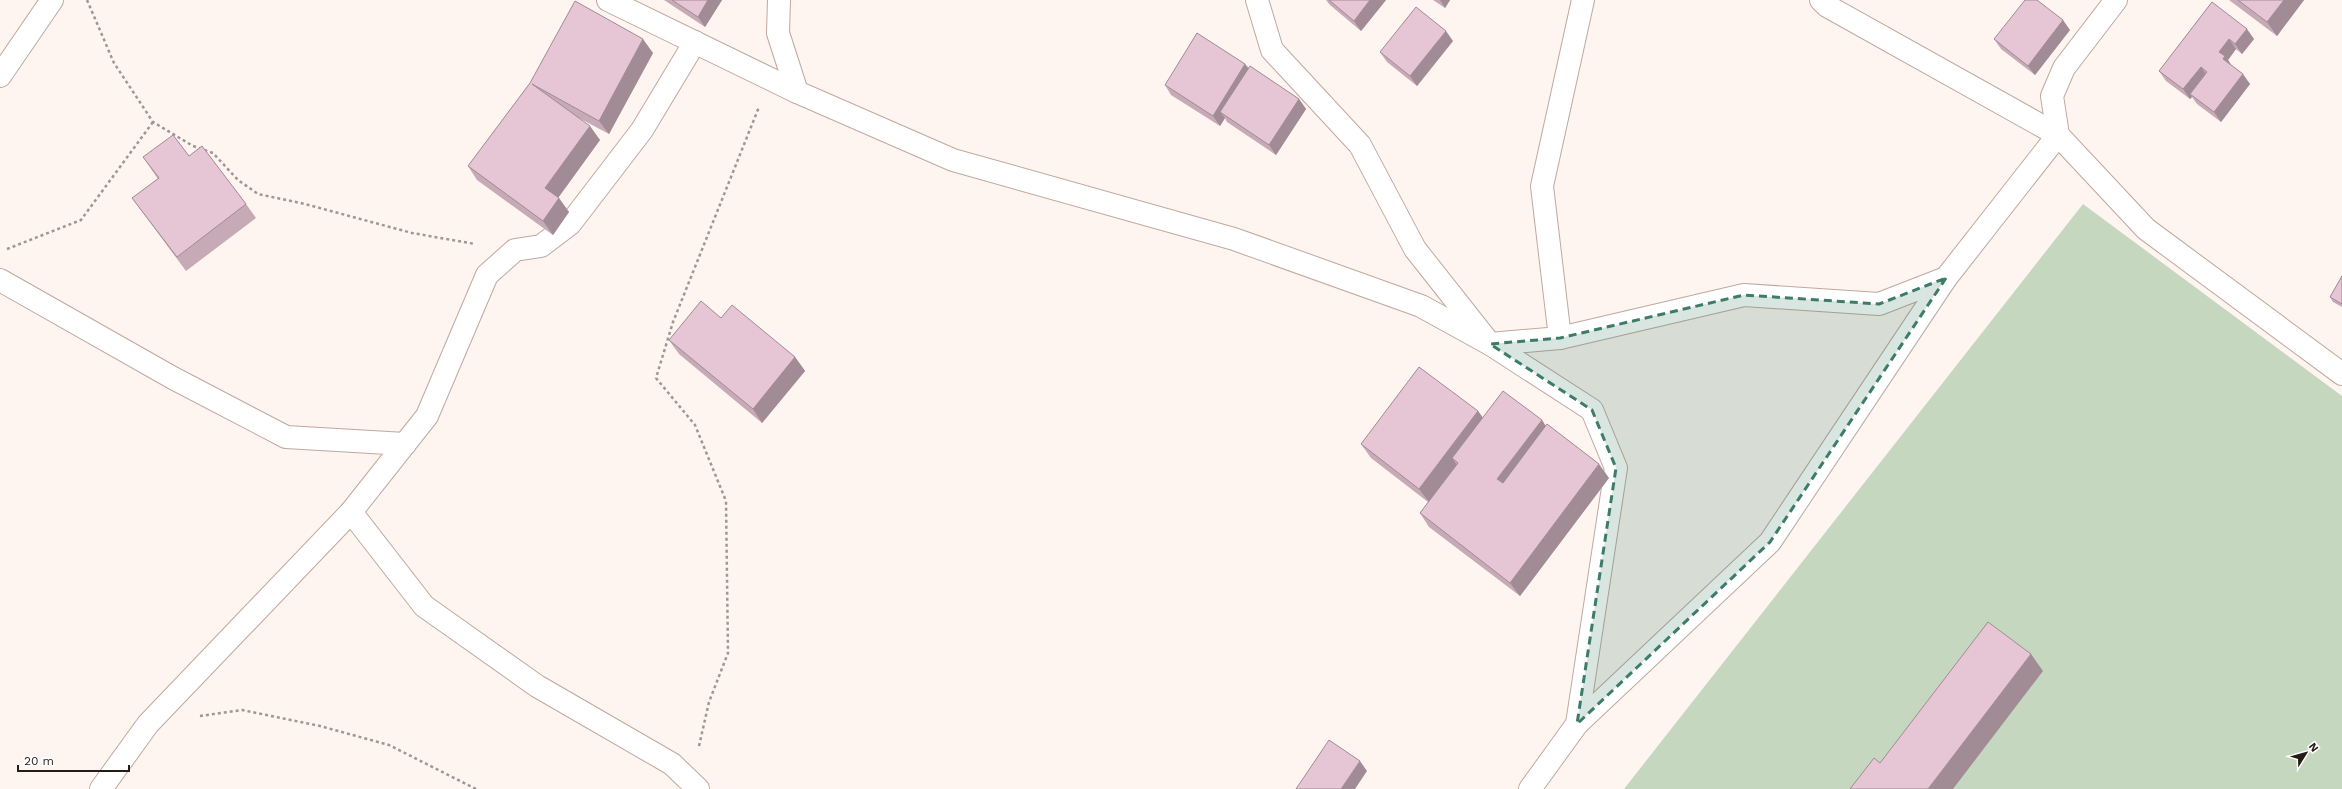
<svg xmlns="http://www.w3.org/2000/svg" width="2342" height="789" font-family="'Work Sans',sans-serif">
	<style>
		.green { fill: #c6d7c0 }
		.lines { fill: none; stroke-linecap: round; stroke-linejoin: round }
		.street-casing { stroke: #c0a89e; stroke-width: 24 }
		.path { stroke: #a09793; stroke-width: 2.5; stroke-dasharray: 3 3; stroke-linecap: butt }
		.street { stroke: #fff; stroke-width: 22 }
		.wall { fill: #c6aab6 }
		.shaded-wall { fill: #a18b94 }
		.building { fill: #e6c6d4; stroke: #a18b94 }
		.marked { fill: #3d7c69; fill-opacity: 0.2; stroke: #3d7c69; stroke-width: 3; stroke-dasharray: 8 5; stroke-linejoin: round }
	</style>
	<rect width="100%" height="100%" fill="#fef4f0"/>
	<polygon class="green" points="2083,204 2342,396 2342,789 1624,789"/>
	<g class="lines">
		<g class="street-casing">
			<g id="street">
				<polyline points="608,0 797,92 953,160 1234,239 1421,306 1490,344 1560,338 1744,295 1879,304 1946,278 2058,135 2146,229 2342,374"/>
				<polyline points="779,0 778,33 797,92"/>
				<polyline points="1257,0 1272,50 1360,145 1415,249 1490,344 1592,410 1616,468 1577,724"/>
				<polyline points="1821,0 1827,6 2058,135"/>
				<polyline points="695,42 642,130 570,224 541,246 515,250 487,275 427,416 351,512 424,606 537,686 672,764 698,789"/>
				<polyline points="0,76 52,0"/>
				<polyline points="2058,135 2052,96 2064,68 2116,0"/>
				<polyline points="0,280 173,378 286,437 405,444"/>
				<polyline points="1560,338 1542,186 1583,0"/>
				<polyline points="101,789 148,724 351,512"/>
				<polyline points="1530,789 1577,724 1770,542 1946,278"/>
			</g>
		</g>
		<g class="path">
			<polyline points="87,0 114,63 153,122 193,146 213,153 238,180 258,194 305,204 412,233 475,244"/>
			<polyline points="7,249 81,220 153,122"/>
			<polyline points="200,716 242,710 320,726 389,745 476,789"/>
			<polyline points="699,746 709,702 728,653 726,501 695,425 656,378 673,322 759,107"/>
		</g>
		<use href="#street" class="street"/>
	</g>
	<g class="wall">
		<polygon points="664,0 722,0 705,27"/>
		<polygon points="1326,0 1386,0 1361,31 1330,5"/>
		<polygon points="1433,0 1450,0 1445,8"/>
		<polygon points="2229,0 2304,0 2277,36"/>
		<polygon points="2212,2 2254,39 2242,54 2236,49 2228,60 2231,65 2250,84 2221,122 2197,104 2192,97 2190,99 2166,81 2159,71"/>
		<polygon points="2070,30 2035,75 2001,49 1994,39"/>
		<polygon points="1453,41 1417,86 1387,62 1380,52"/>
		<polygon points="653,53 609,134 579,118 600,140 558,198 569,212 553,235 477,180 468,166 530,83"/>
		<polygon points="1245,64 1249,68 1299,99 1306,109 1276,155 1227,122 1225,118 1220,126 1171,95 1165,85"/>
		<polygon points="189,156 246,204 256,218 186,271 132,198 158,179 143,157"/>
		<polygon points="2342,276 2342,307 2333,302 2330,297"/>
		<polygon points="721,318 795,357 805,371 762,423 679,354 669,340"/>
		<polygon points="1478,411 1483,418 1546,426 1609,478 1520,596 1429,527 1420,513 1428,502 1371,458 1361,444"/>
	</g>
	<g class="shaded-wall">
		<polygon points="708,0 722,0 705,27 698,17"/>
		<polygon points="1370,0 1386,0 1361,31 1354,21"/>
		<polygon points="1440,0 1450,0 1445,8"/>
		<polygon points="2284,0 2304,0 2277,36 2267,22"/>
		<polygon points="2063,20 2070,30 2035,75 2028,66"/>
		<polygon points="2247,29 2254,39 2242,54 2235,44"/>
		<polygon points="1446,31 1453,41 1417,86 1410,76"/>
		<polygon points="643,39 653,53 609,134 599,121"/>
		<polygon points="2229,39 2236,49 2228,60 2232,66 2223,59 2219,52"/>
		<polygon points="1245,64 1252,74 1220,112 1225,118 1220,126 1213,116"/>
		<polygon points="2201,67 2208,77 2190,94 2192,97 2190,99 2183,89"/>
		<polygon points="2243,74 2250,84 2221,122 2214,112"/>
		<polygon points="1299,99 1306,109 1276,155 1269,145"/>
		<polygon points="590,126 600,140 555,202 545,188"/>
		<polygon points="559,198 569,212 553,235 543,221"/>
		<polygon points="795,357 805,371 762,423 753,409"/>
		<polygon points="1478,411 1488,425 1458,463 1452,458 1457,465 1429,502 1419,489"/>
		<polygon points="1542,420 1551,434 1507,493 1497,479"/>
		<polygon points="1599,464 1609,478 1520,596 1510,583"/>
		<polygon points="2031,654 2043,671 1953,789 1928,789"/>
		<polygon points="1360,761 1367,771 1355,789 1341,789"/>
	</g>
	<g class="building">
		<polygon points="672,0 708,0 698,17"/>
		<polygon points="1329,0 1370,0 1354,21"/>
		<polygon points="2025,0 2037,0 2063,20 2028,66 1994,39"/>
		<polygon points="2238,0 2284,0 2267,22"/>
		<polygon points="575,1 643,39 599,121 532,84 590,126 545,188 559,198 543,221 468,166 530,83"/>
		<polygon points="2212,2 2247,29 2235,44 2229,39 2219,52 2225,56 2223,59 2243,74 2214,112 2190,94 2207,72 2201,67 2183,89 2159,71"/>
		<polygon points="1416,7 1446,31 1410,76 1380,52"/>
		<polygon points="1197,33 1245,64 1213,116 1165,85"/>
		<polygon points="1250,66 1299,99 1269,145 1220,112"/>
		<polygon points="173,135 189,156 202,146 246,204 177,257 132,198 159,178 143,157"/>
		<polygon points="2342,276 2342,304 2330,297"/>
		<polygon points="701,301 721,318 732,305 795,357 753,409 669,340"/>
		<polygon points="1419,367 1478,411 1419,489 1361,444"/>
		<polygon points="1503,391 1542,420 1497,479 1503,483 1547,424 1599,464 1510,583 1420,513 1458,463 1452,458"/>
		<polygon points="1988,622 2031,654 1928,789 1850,789 1874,758 1880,763"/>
		<polygon points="1329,740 1360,761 1341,789 1296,789"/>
	</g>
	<path class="marked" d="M1946,278L1770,542L1577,724L1616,468L1592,410L1490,344L1560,338L1744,295L1879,304Z"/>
	<g transform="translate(2306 753) rotate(53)" stroke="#ffffff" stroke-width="3" paint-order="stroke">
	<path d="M0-3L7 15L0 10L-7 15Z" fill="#251c18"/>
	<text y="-6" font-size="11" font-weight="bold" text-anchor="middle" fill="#251c18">N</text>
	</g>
	<path d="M18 765v6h111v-6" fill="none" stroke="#251c18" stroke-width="2"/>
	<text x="24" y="765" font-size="12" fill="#251c18" stroke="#ffffff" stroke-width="3" paint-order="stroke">20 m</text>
</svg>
